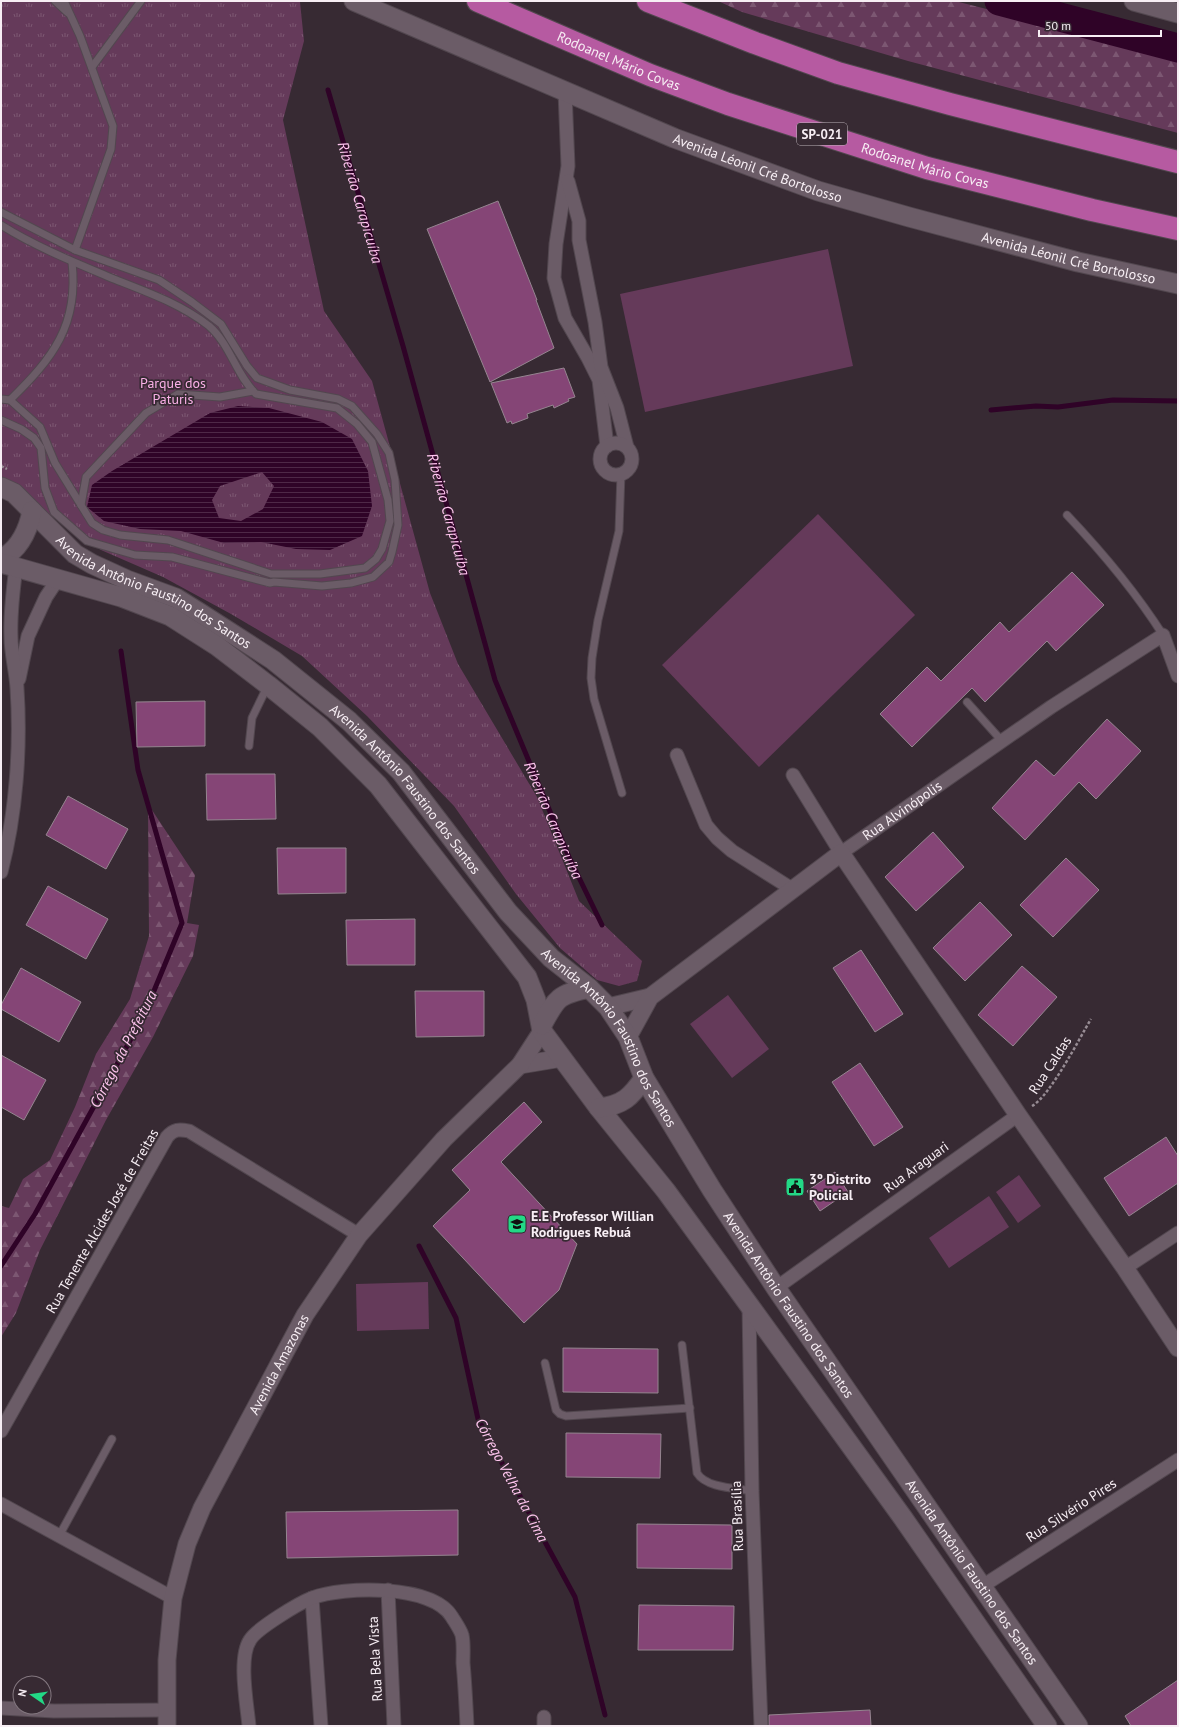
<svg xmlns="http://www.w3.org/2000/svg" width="1179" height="1727" font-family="'PT Sans',sans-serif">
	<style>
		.grass { fill: #653a5a }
		.forest { fill: url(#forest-firs) }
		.park { fill: url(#park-tufts) }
		.water { fill: url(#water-rules); fill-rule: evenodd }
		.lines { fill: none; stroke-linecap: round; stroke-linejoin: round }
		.stream { stroke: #2f0327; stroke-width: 5 }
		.river { stroke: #2f0327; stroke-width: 29 }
		.building { fill: #854576; stroke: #958590 }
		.service-casing { stroke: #52474f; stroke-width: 9 }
		.minor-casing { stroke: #52474f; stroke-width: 15 }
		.tertiary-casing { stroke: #52474f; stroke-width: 19 }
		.secondary-casing { stroke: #52474f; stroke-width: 21 }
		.motorway-casing { stroke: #52474f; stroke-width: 24 }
		.path { stroke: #978c94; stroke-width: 2.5; stroke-dasharray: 3 2; stroke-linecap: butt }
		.service { stroke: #6b5c67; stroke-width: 7 }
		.minor { stroke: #6b5c67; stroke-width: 13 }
		.tertiary { stroke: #6b5c67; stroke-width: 17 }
		.secondary { stroke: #6b5c67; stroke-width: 19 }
		.motorway { stroke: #b65aa1; stroke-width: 22 }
		.labels { text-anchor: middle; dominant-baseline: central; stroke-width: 3.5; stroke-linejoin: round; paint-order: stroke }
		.shield { fill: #372a33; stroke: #bdb3ba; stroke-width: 1 }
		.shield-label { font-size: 13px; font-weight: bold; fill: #f7eef4 }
		.street-label { font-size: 14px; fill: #f7eef4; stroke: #372a33 }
		.park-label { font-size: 14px; fill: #fab0e7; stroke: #372a33 }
		.poi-label { font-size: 14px; font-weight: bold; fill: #f7eef4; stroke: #372a33; text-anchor: start }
		.water-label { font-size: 15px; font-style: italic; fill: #fec5ee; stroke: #372a33 }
	</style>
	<defs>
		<pattern id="forest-firs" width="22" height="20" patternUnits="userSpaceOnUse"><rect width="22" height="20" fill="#653a5a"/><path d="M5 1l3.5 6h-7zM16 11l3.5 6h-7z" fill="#7c5772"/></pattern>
		<pattern id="park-tufts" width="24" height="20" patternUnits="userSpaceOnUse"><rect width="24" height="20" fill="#653a5a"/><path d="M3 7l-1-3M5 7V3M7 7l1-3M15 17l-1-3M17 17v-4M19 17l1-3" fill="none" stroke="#7c5772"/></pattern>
		<pattern id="water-rules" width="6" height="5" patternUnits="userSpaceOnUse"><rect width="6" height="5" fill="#2f0327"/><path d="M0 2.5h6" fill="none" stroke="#4e2847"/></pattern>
	</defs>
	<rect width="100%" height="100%" fill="#372a33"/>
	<g class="grass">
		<polygon points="828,249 853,366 645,412 620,294"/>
		<polygon points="818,514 915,615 759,767 662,665"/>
		<polygon points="728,995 769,1049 732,1078 690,1024"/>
		<polygon points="1019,1175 1041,1206 1018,1223 996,1192"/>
		<polygon points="989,1196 1009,1227 949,1268 929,1238"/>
		<polygon points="428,1282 429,1329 357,1331 356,1284"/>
	</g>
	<g class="forest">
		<polygon points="718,1 955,1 1178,58 1178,133 908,61 742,12"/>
		<polygon points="148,804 195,875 187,923 199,925 193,956 153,1037 106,1120 40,1250 16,1313 1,1337 1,1206 9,1208 23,1179 50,1160 75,1107 96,1054 130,999 149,936"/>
	</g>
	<polygon class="park" points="1,1 300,2 304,41 283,120 324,311 372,381 430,593 458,664 537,797 579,901 642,961 637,981 619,986 597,980 560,948 516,894 454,806 367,716 302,656 231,614 163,577 101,550 1,481"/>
	<path class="water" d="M238,406L269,408L322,422L352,439L368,471L372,506L362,536L330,550L296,549L261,542L224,543L181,531L140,529L104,521L87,507L92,485L112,471L210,413ZM262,472L274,486L263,509L241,521L219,518L212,500L220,486Z"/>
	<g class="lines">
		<g class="stream">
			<path id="s1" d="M328,90L403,346L495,680L569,857L602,925"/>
			<polyline points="991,410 1036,406 1058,407 1113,400 1178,401"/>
			<polyline points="419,1246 456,1318 478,1419 575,1597 605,1715"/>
			<polyline points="1,1266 35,1214 144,1015 182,923 138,770 121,651"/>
		</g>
		<polyline class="river" points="999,1 1178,48"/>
	</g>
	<g class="building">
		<polygon points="498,201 537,300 536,300 554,348 490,382 427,229"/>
		<polygon points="564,368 575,397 568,399 569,401 554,408 553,405 527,414 528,418 512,424 511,421 507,423 491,383"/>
		<polygon points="1072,572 1104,605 1056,651 1047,641 985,702 972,688 912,747 880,714 927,667 941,681 1000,622 1009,632"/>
		<polygon points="205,701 205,746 137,747 136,702"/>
		<polygon points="1107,719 1141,751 1096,799 1079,782 1025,840 992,808 1036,760 1054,776"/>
		<polygon points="206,774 275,774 276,819 207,820"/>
		<polygon points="68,796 128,829 106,869 46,835"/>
		<polygon points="933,832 964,867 916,911 885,877"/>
		<polygon points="277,848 346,848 346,893 278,894"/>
		<polygon points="1066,858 1099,890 1053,937 1020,905"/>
		<polygon points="48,886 108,919 86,959 26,925"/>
		<polygon points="980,902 1012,935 965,981 933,948"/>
		<polygon points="415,919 415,965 347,965 346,920"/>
		<polygon points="861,950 903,1014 875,1032 833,968"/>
		<polygon points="1022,966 1057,997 1013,1046 978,1015"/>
		<polygon points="21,968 81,1002 59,1042 1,1009 1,1005"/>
		<polygon points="415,991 484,991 484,1036 416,1037"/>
		<polygon points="1,1055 46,1080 24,1120 1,1107"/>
		<polygon points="860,1063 903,1127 874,1146 832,1082"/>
		<polygon points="524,1102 542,1122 501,1162 577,1244 559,1290 524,1323 433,1226 470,1190 452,1170"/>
		<polygon points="1166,1137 1178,1156 1178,1183 1129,1216 1104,1178"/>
		<polygon points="835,1172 848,1192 820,1211 807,1191"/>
		<polygon points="563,1348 658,1349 658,1393 563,1392"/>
		<polygon points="566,1433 661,1434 660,1478 566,1477"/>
		<polygon points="458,1510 458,1555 287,1558 286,1512"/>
		<polygon points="637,1524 732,1525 732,1569 637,1568"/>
		<polygon points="639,1605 734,1606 733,1650 638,1650"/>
		<polygon points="1178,1680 1178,1726 1131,1726 1125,1716"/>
		<polygon points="870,1710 871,1726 769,1726 769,1715"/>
	</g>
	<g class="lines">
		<g class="service-casing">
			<g id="service">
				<polyline points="55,1 68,13"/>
				<polyline points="64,1 80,36 113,126 111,149 75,250"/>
				<polyline points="92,67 141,1"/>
				<polyline points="1,212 75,250 159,280 192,302 221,324 247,366 257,378 290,390 338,399 352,406 377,434 389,453 395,480 398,525 392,552 389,562 373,577 351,583 322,586 274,582 270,583 172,557 135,555 87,541 54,512 45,488 41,448 34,438 21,429 1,420"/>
				<path d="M1,225C36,247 76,263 114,279C147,292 181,304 209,326C230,344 236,375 256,394L337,408L357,424L372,442L388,500L390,521L382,549L376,559L365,568L320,574H271L168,540L120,535L103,530L92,523L55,463L40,427L10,400L1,399"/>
				<path d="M10,400C53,358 79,325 72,262"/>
				<polyline points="621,473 619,531 598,620 592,658 591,678 594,699 622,793"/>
				<polyline points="81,505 86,477 146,413 178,394 220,397 253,391"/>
				<path d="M1067,515C1103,553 1135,591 1163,635"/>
				<polyline points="967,702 1002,741"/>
				<polyline points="249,746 252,718 268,685"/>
				<path d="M682,1345L697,1473C706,1488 736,1488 752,1491"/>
				<polyline points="545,1363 556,1410 560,1414 566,1416 690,1408"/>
				<polyline points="59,1536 112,1439"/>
			</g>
		</g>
		<g class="minor-casing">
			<g id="minor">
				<polyline points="565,92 568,166 556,244 554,278 565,318 588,358 599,380 607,446"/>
				<polyline points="568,181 579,221 579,240 595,322 601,367 617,408 627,447"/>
				<circle cx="616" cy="459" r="16"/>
				<polyline points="19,679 28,636 46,597 58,579"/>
				<polyline points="677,755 706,825 717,838 732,851 792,889"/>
				<path id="s2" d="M793,775L841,853L1051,707L1163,635L1178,676"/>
				<path d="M1,872C16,815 21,748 17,688C16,671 11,654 11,637C10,614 13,590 16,567"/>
				<polyline points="1125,1268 1178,1233"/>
				<polyline points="776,1288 1018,1115"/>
				<polyline points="749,1305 752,1491 761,1726"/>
				<path d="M1,1431L167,1137C174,1129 179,1129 189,1131L359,1235"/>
				<polyline points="1,1504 173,1598"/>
				<polyline points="981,1587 1178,1460"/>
				<polyline points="388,1590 394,1726"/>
				<polyline points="312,1598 321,1726"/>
				<polyline points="1,1708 54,1711 167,1710"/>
				<polyline points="544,1717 544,1726"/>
				<path d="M249,1726C247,1704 238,1658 250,1640C256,1629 299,1603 312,1598C343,1586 433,1584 452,1617C455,1622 460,1629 462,1635C464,1644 463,1654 463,1663C465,1684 466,1705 467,1726"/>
			</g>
		</g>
		<g class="tertiary-casing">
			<g id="tertiary">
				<polyline points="608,1007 650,997"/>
				<polyline points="628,1037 650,997 841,853 1018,1115 1125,1268 1178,1348"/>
				<polyline points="520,1065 562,1058"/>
				<path id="s3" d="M167,1726V1660L173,1598L187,1544L202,1508L305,1315L359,1235L444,1139L520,1065L542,1031"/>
			</g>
		</g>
		<g class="secondary-casing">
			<g id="secondary">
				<path id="s4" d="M354,1L674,138L818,191L909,217L1078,262L1178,284"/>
				<polyline points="1134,1 1178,13"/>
				<path id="s5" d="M1,487L14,493L75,554L92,564L127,580L176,598L200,613L273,660L349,721L401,772L508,912L551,958L589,988L608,1007L628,1037L644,1078L712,1190L776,1288L1078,1726"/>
				<path d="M1,559C20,549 28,531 32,511"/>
				<polyline points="1,563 121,597 170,616 217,646 268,685 320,727 378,785 527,977 536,1000 542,1031 599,1108 666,1191 749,1305 903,1518 1047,1726"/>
				<path d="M542,1025C557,997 558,995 589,988"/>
				<path d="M599,1108C623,1105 631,1097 644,1078"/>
			</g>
		</g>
		<g class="motorway-casing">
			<g id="motorway">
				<path id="s6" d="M478,1L650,75L728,104L927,168L1092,210L1178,229"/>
				<polyline points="648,1 755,43 838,73 950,104 1178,162"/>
			</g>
		</g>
		<g class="path">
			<polyline points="1,466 7,469"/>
			<path d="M1032,1106C1050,1096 1079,1039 1091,1019"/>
		</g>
		<use href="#service" class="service"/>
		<use href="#minor" class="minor"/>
		<use href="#tertiary" class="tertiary"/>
		<use href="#secondary" class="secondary"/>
		<use href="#motorway" class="motorway"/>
	</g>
	<defs>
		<g id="civic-square" transform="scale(1)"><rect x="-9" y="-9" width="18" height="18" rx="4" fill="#23d886" stroke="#372a33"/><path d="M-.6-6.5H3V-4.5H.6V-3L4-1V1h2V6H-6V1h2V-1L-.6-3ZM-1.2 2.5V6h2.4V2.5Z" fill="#111"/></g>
		<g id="school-square" transform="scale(1)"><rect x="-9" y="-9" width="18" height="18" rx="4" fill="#23d886" stroke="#372a33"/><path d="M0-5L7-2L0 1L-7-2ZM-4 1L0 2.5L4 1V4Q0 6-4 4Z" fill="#111"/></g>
	</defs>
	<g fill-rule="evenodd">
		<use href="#civic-square" x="795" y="1187"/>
		<use href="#school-square" x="517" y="1224"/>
	</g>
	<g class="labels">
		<rect class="shield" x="797" y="123" width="50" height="22" rx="3"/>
		<g class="shield-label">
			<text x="822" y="134">SP-021</text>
		</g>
		<g class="street-label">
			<text stroke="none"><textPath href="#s6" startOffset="153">Rodoanel Mário Covas</textPath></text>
			<text stroke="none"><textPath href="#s6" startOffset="477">Rodoanel Mário Covas</textPath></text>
			<text stroke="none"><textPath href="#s4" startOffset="437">Avenida Léonil Cré Bortolosso</textPath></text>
			<text stroke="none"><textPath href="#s4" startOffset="761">Avenida Léonil Cré Bortolosso</textPath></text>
			<text stroke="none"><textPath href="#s5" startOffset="188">Avenida Antônio Faustino dos Santos</textPath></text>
			<text stroke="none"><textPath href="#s5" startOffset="512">Avenida Antônio Faustino dos Santos</textPath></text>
			<text stroke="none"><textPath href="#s2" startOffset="166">Rua Alvinópolis</textPath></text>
			<text stroke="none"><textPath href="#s5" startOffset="836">Avenida Antônio Faustino dos Santos</textPath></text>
			<text transform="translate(1050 1065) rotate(-57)">Rua Caldas</text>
			<text transform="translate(916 1167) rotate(-36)">Rua Araguari</text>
			<text transform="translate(102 1221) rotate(-60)">Rua Tenente Alcides José de Freitas</text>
			<text stroke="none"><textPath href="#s5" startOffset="1160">Avenida Antônio Faustino dos Santos</textPath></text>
			<text stroke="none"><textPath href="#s3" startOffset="386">Avenida Amazonas</textPath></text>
			<text transform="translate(1071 1510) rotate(-33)">Rua Silvério Pires</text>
			<text transform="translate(737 1516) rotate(-92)">Rua Brasília</text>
			<text stroke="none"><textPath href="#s5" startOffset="1484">Avenida Antônio Faustino dos Santos</textPath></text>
			<text transform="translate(375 1659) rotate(-93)">Rua Bela Vista</text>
		</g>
		<g class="park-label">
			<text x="173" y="383">Parque dos<tspan x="173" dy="16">Paturis</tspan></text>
		</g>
		<g class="poi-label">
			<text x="809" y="1179">3º Distrito<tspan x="809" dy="16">Policial</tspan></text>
			<text x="531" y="1216">E.E Professor Willian<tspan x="531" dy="16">Rodrigues Rebuá</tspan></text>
		</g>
		<g class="water-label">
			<text stroke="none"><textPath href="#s1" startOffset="117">Ribeirão Carapicuíba</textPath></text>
			<text stroke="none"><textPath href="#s1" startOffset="441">Ribeirão Carapicuíba</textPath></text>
			<text stroke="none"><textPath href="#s1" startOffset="765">Ribeirão Carapicuíba</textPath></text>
			<text transform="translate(123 1049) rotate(-63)">Córrego da Prefeitura</text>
			<text transform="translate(512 1480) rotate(62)">Córrego Velha da Cima</text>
		</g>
	</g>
	<rect width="1179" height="1727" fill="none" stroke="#f7eef4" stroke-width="4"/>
	<g transform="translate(32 1695) rotate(283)"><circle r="19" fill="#372a33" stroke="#847880"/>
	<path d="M0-3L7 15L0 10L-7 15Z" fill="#23d886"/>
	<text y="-6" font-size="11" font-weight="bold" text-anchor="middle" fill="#f7eef4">N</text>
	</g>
	<path d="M1039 30v6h122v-6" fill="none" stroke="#f7eef4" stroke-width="2"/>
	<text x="1045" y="30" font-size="12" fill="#f7eef4" stroke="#372a33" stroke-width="3" paint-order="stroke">50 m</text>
</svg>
